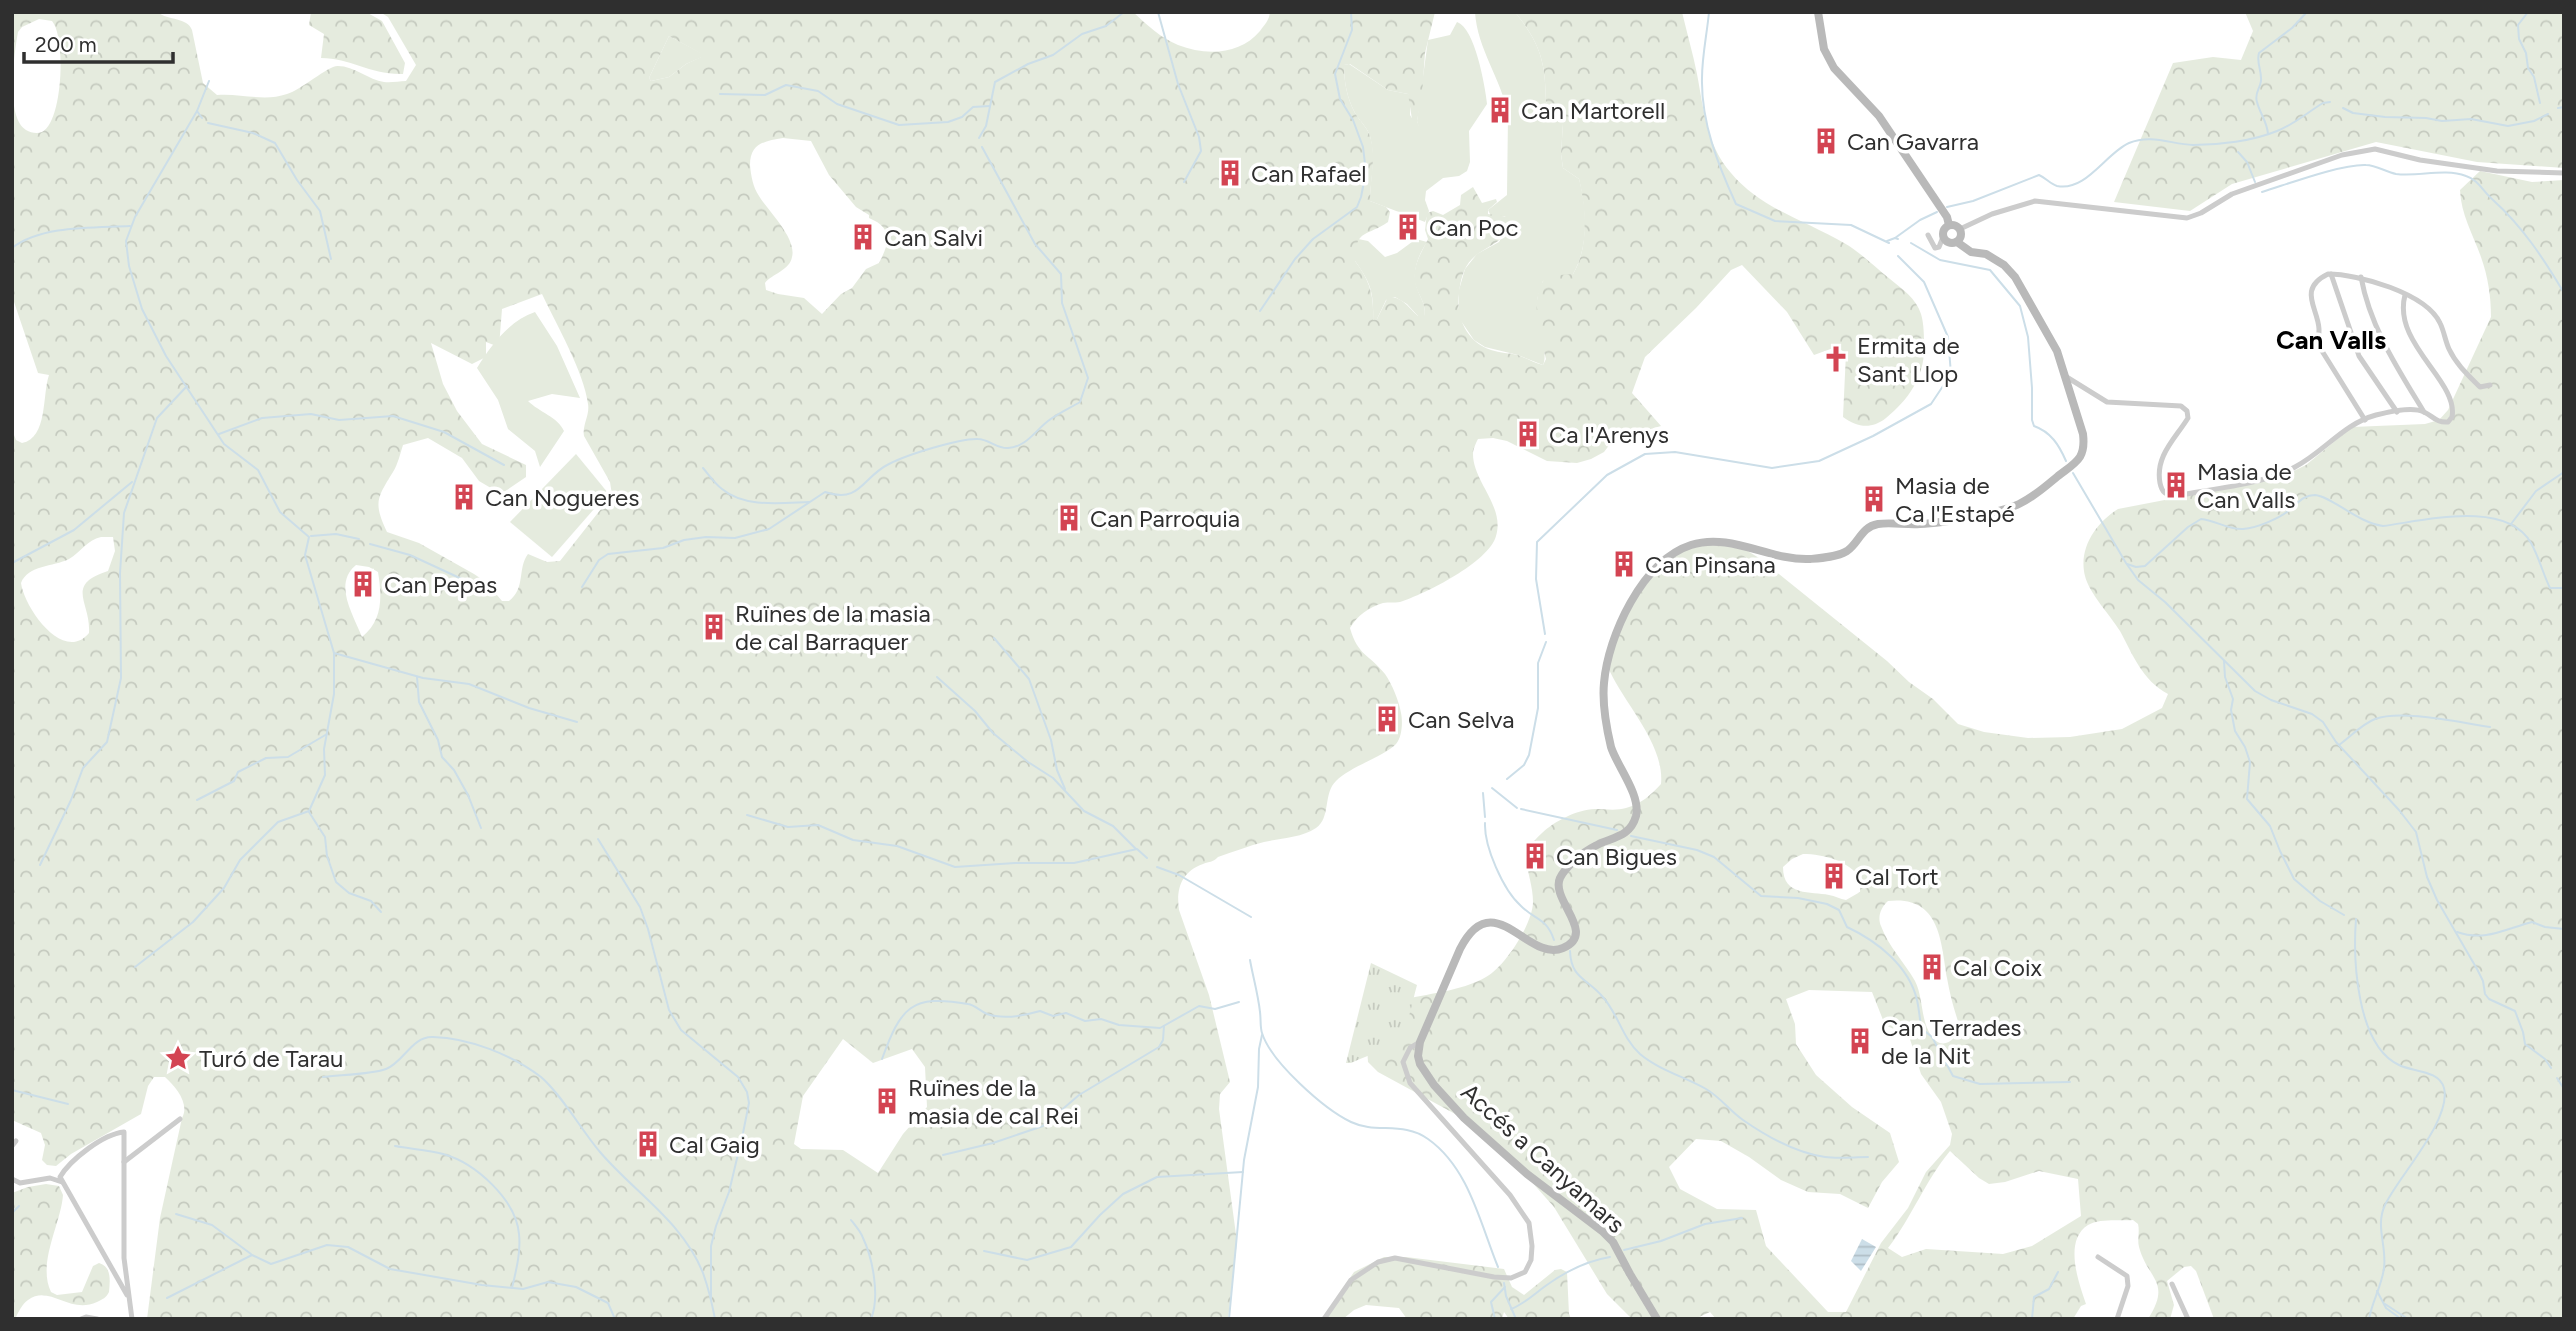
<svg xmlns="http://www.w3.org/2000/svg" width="2576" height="1331" font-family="Figtree,sans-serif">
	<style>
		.grass { fill: #e5ebde }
		.forest { fill: url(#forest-crowns); fill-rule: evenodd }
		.park { fill: url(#park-tufts) }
		.water { fill: url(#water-rules) }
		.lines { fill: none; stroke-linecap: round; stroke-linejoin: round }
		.stream { stroke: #ccdee8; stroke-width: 2 }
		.street { stroke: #ccc; stroke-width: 5 }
		.secondary { stroke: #b9b9b9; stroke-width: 8 }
		.labels { text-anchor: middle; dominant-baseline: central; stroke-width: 7; stroke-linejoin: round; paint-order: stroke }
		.poi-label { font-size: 24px; fill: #2f2f2f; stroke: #fff; text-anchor: start }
		.street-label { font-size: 24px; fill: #2f2f2f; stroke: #fff }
		.neighbourhood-label { font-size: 26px; font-weight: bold; fill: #000; stroke: #fff }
	</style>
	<defs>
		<pattern id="forest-crowns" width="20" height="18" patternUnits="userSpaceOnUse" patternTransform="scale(1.75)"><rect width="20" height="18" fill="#e5ebde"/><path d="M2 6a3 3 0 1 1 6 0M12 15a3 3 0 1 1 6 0" fill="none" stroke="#c5cabf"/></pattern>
		<pattern id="park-tufts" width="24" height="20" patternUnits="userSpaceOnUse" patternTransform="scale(1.75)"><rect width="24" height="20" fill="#e5ebde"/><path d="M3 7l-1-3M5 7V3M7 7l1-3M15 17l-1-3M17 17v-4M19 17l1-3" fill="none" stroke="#c5cabf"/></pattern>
		<pattern id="water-rules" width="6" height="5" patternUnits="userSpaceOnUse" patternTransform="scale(1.75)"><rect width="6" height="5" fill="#ccdee8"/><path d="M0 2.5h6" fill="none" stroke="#b0bfc7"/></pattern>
	</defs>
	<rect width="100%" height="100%" fill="#fff"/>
	<g class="grass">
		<path d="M1475,12H1515C1541,45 1545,61 1546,102L1551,106L1564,108L1561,154L1563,168L1579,179C1587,208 1589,247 1573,274L1543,281C1541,288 1537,296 1537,303C1536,320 1549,353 1543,365L1518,355L1485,347L1474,340L1459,318V290L1465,269L1477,254L1499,242L1509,225L1505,216H1491L1488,210L1507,195L1508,115C1502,80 1477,49 1475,12Z"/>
		<path d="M1457,22C1475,28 1485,86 1487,104L1469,131L1470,162L1467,171L1459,176L1443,178L1426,191L1425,200L1429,211L1425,222L1370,201C1370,180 1376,157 1370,136C1367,127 1360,121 1355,113C1347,98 1344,82 1344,65L1349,64L1388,90L1408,94L1410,97V115L1420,131L1417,121L1428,40L1450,35Z"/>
		<polygon points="669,36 701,53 702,57 686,64 669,77 651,81 649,78"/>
		<path d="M1358,239L1368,241L1385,257L1397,253L1416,239L1427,242C1419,254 1412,270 1416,285C1419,297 1427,304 1424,317L1418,316L1407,304L1395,297L1386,300L1377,319L1373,321C1374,293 1371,283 1355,261V245Z"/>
		<path d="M535,312L557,346L580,398L552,394L528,401C539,412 558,417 564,431L540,467L535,451L508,429L498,400L477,368C491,345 509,321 535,312Z"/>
		<polygon points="576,454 608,493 552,557 510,522"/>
	</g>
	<g class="forest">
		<path d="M12,12H157C169,21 187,17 192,30L203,83L217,95C241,93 264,102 287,94C301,90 329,65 338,66C354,66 369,80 384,82C391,83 399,81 406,81L416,65L388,17L380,12H1133C1147,25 1161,38 1178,45C1206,56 1240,55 1260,31C1265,24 1269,21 1270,12H1435L1425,53L1422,95L1417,121L1421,131L1414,132L1408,94L1388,90L1350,64L1344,65C1344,82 1347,98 1355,113C1360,121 1367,127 1370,136C1377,158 1370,179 1370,201L1386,207L1390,212L1388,222C1366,237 1355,229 1355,261C1370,281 1374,295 1373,320L1377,319L1388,297C1402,296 1409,308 1418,316H1424C1427,303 1418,296 1415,283C1412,267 1421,253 1428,239L1425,230L1427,213L1433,211L1443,215L1460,205L1461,195L1473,187L1482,203L1496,199L1497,202L1488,210V214L1509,217C1512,242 1485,245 1472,259C1463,268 1460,282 1459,294C1456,318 1467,342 1491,350C1500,353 1509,353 1518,355C1526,358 1534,363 1543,365L1546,359C1540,335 1528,297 1547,276L1573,274C1589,248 1586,208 1579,179L1563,168L1561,154L1564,108L1551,106L1546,102C1545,61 1541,45 1515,12H1682C1687,33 1693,54 1697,74C1704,110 1706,144 1731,173C1760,208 1806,221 1844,243C1860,252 1875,267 1890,279C1902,289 1916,298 1921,314C1924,324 1924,336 1924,346C1925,376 1909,399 1886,418C1871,430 1857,427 1843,417L1846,353L1836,347L1814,355L1787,312L1742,265L1731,270L1696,308L1645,357L1632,393L1661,426L1613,440L1604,452L1591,459L1577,463L1547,461L1507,441L1493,438L1478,439C1476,443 1473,449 1473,454C1473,482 1505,506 1496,536C1489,562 1425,594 1400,602C1394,603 1389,602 1383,603C1369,607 1357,616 1350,628C1358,656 1369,654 1385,674C1392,684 1399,701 1401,713C1403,722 1402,737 1396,744C1385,756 1351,766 1336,781C1323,793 1331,818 1316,828C1301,838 1281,838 1264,842C1248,846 1233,852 1218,857C1212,863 1210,861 1203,864C1181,872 1176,889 1179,910L1209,995L1230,1082L1220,1094L1219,1109L1237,1242L1228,1319H147L160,1218L182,1118C190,1104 176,1087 165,1077H154L148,1086L141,1114L71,1154L56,1166L47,1165L42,1160L45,1145L41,1133L12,1120V430L16,440L22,443C48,438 42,395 49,375L38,373L12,296ZM39,19L52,21C66,37 63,122 42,132C37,134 31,133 26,130C5,117 14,54 18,32L22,27ZM669,36L700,53L701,57L686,64L669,77L651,81L649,78ZM783,138L811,141L829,175L856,207L869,215V218C893,228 890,242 879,263L866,269L852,288L841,294L822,314L804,298L778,294L766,290L765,283C772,274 790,270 792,257C797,238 768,211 759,196C753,187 751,176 750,165C750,143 765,141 783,138ZM542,294C556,324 584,372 588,404C590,415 582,425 584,436L610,482L612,495L560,561L547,562L528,554C517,569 526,588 509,601H502L486,582L474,574L419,543L387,532C373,502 377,498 393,472C398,464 400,454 403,445L428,438L462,458L479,481L501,494L526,477V465L482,444L457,411L443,384L431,343L472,364L486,357V342L499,347L502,309ZM101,537H113L115,551L108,571C64,585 91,602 89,633C63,664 24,607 21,583C28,565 53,567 69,559C81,552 87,540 101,537ZM356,565L369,567L378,572C382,597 383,620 362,637C353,614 333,584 356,565ZM843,1039L873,1063L912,1049L925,1067L927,1107L903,1134L878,1173L843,1150L801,1149L794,1144L803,1096Z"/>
		<path d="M311,12H366L382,21L405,63L403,74C370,75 351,58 321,58L324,34L309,25Z"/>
		<polygon points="2245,12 2564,12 2564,168 2477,162 2376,142 2232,184 2190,211 2114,202 2173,63 2213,57 2241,60 2253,31"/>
		<path d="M2480,171L2532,182L2564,180V1319H2214L2196,1271L2191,1266L2184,1267L2167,1281L2174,1305L2170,1319H2148C2172,1281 2148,1280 2139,1247C2137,1239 2140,1232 2138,1224L2133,1220C2120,1221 2099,1218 2088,1225C2063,1241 2079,1283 2086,1304L2081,1306L2073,1319H1716L1710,1312L1695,1319H1632L1607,1294L1554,1207L1514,1162L1457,1115L1378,1072L1368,1062L1367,1047L1399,1001C1427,993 1460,992 1486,977C1505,967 1533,923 1533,902C1533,874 1515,856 1542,833C1555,821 1576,810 1595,809C1605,809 1616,811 1626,808C1641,804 1651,795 1661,784C1665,743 1622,702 1607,665L1620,622L1663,561L1703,541L1746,550L1759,558L1887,661L1909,682L1933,699L1958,724L1984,732L2028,738L2070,737L2122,729L2162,708L2168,694C2142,680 2133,655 2120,631C2110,615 2089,593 2085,576C2078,548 2096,523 2118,509L2279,478L2306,465L2352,427L2425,424L2439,420L2448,410L2491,317C2491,296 2488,277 2481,257C2473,234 2461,215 2460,190ZM1803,854C1824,854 1849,861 1861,879L1860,892L1846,900C1840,899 1835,896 1829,895C1811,891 1783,897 1783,867L1792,859ZM1888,901C1940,895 1941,941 1947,978C1950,995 1954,1010 1960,1027C1957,1038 1944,1051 1933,1038C1920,1022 1924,999 1915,981C1905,963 1888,946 1881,926C1877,917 1881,907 1888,901ZM1809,990L1872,992L1885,1025L1909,1036L1921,1074L1941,1102L1952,1134L1950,1145L1926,1172L1908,1208L1881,1243L1846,1312H1828L1766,1246L1756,1210L1717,1209L1680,1189L1669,1167L1696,1139L1721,1141L1749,1157L1781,1180L1808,1192L1840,1194L1868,1208L1882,1182L1899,1162L1890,1133L1852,1107L1816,1075L1796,1044L1795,1024L1786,999ZM1950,1151L1979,1178L1989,1184L2005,1182L2039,1171L2078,1179L2081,1216L2032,1246L2003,1254L1926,1249L1902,1257L1888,1248C1912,1217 1925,1181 1950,1151Z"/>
		<path d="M46,1184L59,1186L63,1195C61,1224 37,1263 51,1292L57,1295L82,1292L93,1266L99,1263C112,1267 110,1281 109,1292C106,1298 103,1299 97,1302C69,1315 50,1284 28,1300C22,1304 18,1313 15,1319H12V1193L28,1187Z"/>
		<polygon points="1384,1257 1406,1257 1504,1269 1512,1287 1524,1295 1555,1270 1561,1269 1567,1272 1569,1314 1571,1319 1509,1319 1504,1312 1502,1319 1407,1319 1399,1308 1366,1305 1354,1310 1343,1319 1322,1319 1354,1272"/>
	</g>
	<path class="park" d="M1371,963L1417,985C1412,1002 1409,1027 1397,1039C1386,1051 1365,1056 1351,1063H1346Z"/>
	<polygon class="water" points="1862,1239 1876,1247 1861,1271 1851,1261"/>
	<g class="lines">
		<g class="stream">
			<polyline points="1158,12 1178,84 1199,137 1201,151 1184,182"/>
			<path d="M1709,12C1707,34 1702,56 1702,78C1701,122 1718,165 1736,204L1775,221L1851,225L1889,243"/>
			<polyline points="2528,12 2518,25 2519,39 2526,53 2528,68 2534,77 2540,103"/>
			<polyline points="720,94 765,95 786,85 818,91 837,104 899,125 948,122 962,117 973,107 990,106"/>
			<polyline points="2343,108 2353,113 2385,117 2426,118 2442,121 2471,119 2508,126 2534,121 2548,114"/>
			<polyline points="2558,108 2564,107"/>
			<polyline points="197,111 202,118"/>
			<polyline points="208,123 253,133 275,143 297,180 320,211 331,259"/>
			<path d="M2268,134C2267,121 2260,114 2257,102C2254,93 2260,89 2261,81C2262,71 2256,62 2259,53L2292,28L2307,12"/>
			<polyline points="979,138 986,126 995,82 1028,64 1053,55 1082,34 1106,26 1124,12"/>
			<polyline points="2238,152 2247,162 2255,182"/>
			<path d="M2262,192C2288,184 2341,164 2366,165C2376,165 2386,172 2396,174C2419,177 2444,168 2466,176C2479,180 2483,192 2493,200C2522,226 2544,259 2564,293"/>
			<path d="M1947,207L1973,201L2039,175C2046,178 2050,184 2057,186C2086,192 2106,153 2129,143C2151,134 2171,144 2193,145C2219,145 2253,141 2277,131C2293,125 2308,112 2323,103L2330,102"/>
			<polyline points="1895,238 1920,220 1937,212"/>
			<polyline points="1887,241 1895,238 1898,239"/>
			<path d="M1911,243L1940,260L1990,270L2020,306L2028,337L2032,388V420L2034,426C2051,432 2059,445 2066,461"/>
			<path d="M12,248C42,225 94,228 130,226"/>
			<polyline points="1260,311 1295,259 1313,239 1357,207 1361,197 1366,172 1363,147 1353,120 1340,99 1335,74 1352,30 1351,12"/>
			<polyline points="219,434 262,418 311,414 339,420 393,416 444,432 504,465"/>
			<path d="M703,468C709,475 715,484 722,489C745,508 781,503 809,502"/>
			<polyline points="2073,473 2126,563 2138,580 2165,602 2255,691 2271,700 2312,714 2323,722 2336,742 2399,810 2416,832 2427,877 2437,900 2477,969 2483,981 2485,994 2489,999 2515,1011 2523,1032 2525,1044 2545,1059 2551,1068"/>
			<polyline points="2511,524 2536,491 2564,472"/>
			<polyline points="311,536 336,534 359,539"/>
			<polyline points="370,544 410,555 490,592"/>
			<polyline points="12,563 74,530 132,482"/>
			<path d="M2127,564L2136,567L2145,566L2188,527L2201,519C2215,520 2228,530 2243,529C2257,528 2281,518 2292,508C2299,502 2304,495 2315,495C2331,496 2358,523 2383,526C2423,521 2506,499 2531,543C2539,557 2543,574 2550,588H2564"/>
			<path d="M582,587L599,560L608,554L663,548L684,540L706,537L735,538L769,529L825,492C861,504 862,477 889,464C906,455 960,438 978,439C988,439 998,449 1008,448C1026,447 1035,431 1048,421C1057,414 1070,408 1080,402L1088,378L1062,303L1061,274L1035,244L982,147"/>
			<polyline points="1545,634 1536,579 1537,542 1607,475 1645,454 1675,452 1772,468 1819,461 1873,436 1931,404 1951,374 1948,337 1924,282 1898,256"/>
			<polyline points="994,638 1029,679 1051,740 1057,770 1065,789"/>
			<polyline points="334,653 423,678 469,684 529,708 577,722"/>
			<polyline points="2224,661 2225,677 2233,699 2231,710 2235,731 2245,747 2250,762 2247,799 2270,826 2280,851 2294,879 2320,901 2344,915"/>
			<polyline points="417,677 419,702 438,740 442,757 454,770 468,795 481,828"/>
			<polyline points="937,677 975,711 993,733 1028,762 1053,778 1084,811 1113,826 1136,849"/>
			<path d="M2339,745C2350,737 2362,724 2375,719C2402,709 2461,723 2490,727"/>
			<polyline points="1507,779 1524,765 1529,755 1538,708 1538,663 1546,642"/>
			<polyline points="1492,788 1517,808"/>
			<polyline points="1483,793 1485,817"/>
			<polyline points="197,800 234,781 238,772 266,758 288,757 327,734"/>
			<polyline points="1521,809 1617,830"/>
			<polyline points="309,812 325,837 327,856 336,882 349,893 371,901 381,912"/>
			<polyline points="747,815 788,827 818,825 853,840 897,846 955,867 1015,863 1074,863 1137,849 1147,858"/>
			<path d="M1485,823C1484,846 1503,890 1521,906C1535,920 1547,918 1554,940"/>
			<path d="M1631,836L1697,850L1714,857L1761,896L1798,898L1827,904L1839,910L1847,927C1877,941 1909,966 1917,1000C1919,1009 1920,1019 1921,1028L1932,1037L1953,1076L1980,1084L2070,1082"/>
			<polyline points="598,839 640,907 648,929 669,1010 681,1030 738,1077 747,1092 749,1103 743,1133 729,1192 716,1226 711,1246 711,1299"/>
			<polyline points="40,865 71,800 83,768 107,742 121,678 120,573 124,513 157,418 187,386"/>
			<polyline points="1157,867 1179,875 1251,917"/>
			<path d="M2356,919C2353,958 2356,1045 2399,1065C2413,1072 2439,1070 2444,1088C2452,1120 2398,1177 2385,1205C2375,1226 2387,1246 2384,1268C2382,1285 2372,1302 2369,1319"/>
			<path d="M2457,932C2485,942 2505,929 2532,922L2545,927L2564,929"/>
			<path d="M1570,951C1571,978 1586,978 1602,996C1618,1013 1622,1038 1640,1054C1659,1070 1685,1077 1706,1089C1720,1097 1730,1111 1743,1120C1766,1136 1796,1153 1825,1157C1839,1159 1854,1157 1868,1157"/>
			<path d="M1250,960C1253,977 1258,994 1260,1012C1261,1019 1260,1027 1262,1033C1271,1062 1324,1109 1351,1122C1376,1134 1403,1121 1428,1139C1469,1168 1480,1223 1498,1267"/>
			<polyline points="135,967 193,922 224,888 240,860 278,822 309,811 325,775 324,749 334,694 334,653 305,555 309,537 280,512 258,470 224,444 166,356 142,309 129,266 126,241 135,217 197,111 209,81"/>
			<path d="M882,1059C901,1007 911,994 968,1004C975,1005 980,1011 987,1014C1004,1020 1023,1016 1040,1011L1053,1016L1066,1013L1085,1021L1101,1019L1119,1025L1160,1028L1199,1006L1215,1009L1239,1002"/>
			<path d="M323,1077C338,1075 374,1074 386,1069C404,1062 412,1036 433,1037C470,1038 512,1055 541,1077C561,1094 582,1131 600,1152C634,1192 683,1222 703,1273C708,1287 712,1303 715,1319"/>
			<polyline points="2557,1078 2564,1089"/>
			<polyline points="12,1090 68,1104"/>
			<path d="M395,1146C411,1149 428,1150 443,1154C476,1163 516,1200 519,1234C521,1252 516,1271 512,1288"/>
			<polyline points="943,1155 993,1143 1043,1126 1079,1095 1159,1047 1163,1040 1164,1026"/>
			<polyline points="12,1213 19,1206"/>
			<polyline points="176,1214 212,1225 251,1254"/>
			<path d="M851,1220C855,1225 861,1232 863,1238C873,1259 880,1297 871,1319"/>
			<polyline points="1624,1250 1661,1241 1705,1224 1742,1218"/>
			<polyline points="984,1251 1027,1260 1071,1247 1100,1215 1123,1194 1157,1177 1243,1172"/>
			<polyline points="1504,1283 1506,1296 1516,1319"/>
			<polyline points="2377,1291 2386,1308 2401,1319"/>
			<polyline points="167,1298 252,1255 271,1264 327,1245 348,1247 390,1269 482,1285 523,1289 548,1282 576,1287 608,1303 615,1319"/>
			<polyline points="2385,1304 2408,1319"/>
			<path d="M1511,1309C1524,1304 1532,1296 1544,1287C1563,1273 1586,1261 1610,1257"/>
			<polyline points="1229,1319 1244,1160 1258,1087 1259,1049 1262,1035"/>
			<polyline points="1495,1319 1491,1302 1505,1287"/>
			<polyline points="2032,1319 2034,1297 2049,1289 2058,1272"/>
		</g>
		<g class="street">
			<polyline points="1960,229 1992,214 2035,201 2187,218 2201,213 2232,194 2342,155 2375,149 2420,160 2497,171 2564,173"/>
			<polyline points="1928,235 1935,248 1939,247 1943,237"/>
			<polyline points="2331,274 2359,356 2397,412"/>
			<path d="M2361,277C2370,327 2398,369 2424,412"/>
			<path d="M2065,376L2107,402L2181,406L2187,411L2188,418C2175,439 2155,456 2160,483C2162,493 2166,495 2175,496C2210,489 2266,484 2295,467C2324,452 2343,424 2376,415C2388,412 2412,406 2424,412C2433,416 2436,423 2448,422L2452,417C2459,381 2392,344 2405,295"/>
			<path d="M2365,420L2322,351C2318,342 2319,338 2319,329C2318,308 2297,289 2328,274C2358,274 2426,293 2440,323C2444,331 2445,340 2449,349C2456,364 2468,375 2480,387L2490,385"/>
			<polyline points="12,1146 16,1141"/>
			<polyline points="124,1162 180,1119"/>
			<polyline points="12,1179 20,1183 50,1178 62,1182"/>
			<polyline points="2098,1257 2127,1276 2128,1286 2117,1319"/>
			<polyline points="2172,1284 2188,1319"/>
			<path d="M127,1295L60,1177C70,1160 103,1134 124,1132V1258L132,1319"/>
			<polyline points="81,1319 86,1317 97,1319"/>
			<polyline points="1324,1319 1351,1280 1378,1262 1395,1258 1494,1277 1511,1278 1525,1272 1531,1260 1532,1246 1529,1223 1510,1195 1410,1083 1403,1062 1410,1048 1420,1042"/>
		</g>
		<g class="secondary">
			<polyline points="1818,12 1824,49 1834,68 1879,116 1947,217 1949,225"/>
			<circle cx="1952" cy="234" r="9"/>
			<path d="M1657,1319L1630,1274L1613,1242L1602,1231L1527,1174L1464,1118L1434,1085L1420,1064L1418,1056L1420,1042L1460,949C1494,883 1527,963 1563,948C1598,933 1550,900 1560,878C1566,866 1583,852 1595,846C1611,837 1630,838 1636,816C1641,795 1617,766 1611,747C1606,726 1602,704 1604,683C1608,636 1642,561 1691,545C1731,532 1770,561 1810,559C1822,558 1837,557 1847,551C1859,543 1861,527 1878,524C1891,522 1906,525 1920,524C1943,523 2000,513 2019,504C2034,497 2046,486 2058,476C2076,462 2086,459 2083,434L2057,351L2015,277L2004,265L1986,254L1971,252L1957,242"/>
		</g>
	</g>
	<defs>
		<g id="building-bare" transform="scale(2.1)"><path d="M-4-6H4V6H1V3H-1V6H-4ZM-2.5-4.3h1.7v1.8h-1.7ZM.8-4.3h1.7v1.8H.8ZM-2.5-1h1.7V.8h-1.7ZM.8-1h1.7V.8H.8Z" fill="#d34452" stroke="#fff" stroke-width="2.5" paint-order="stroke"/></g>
		<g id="church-bare" transform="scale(2.1)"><path d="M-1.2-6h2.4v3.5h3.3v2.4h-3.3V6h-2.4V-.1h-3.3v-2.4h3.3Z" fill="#d34452" stroke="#fff" stroke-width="2.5" paint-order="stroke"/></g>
		<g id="sight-bare" transform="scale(2.1)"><path d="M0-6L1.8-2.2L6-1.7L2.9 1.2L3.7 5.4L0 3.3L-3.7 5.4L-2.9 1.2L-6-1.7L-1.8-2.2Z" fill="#d34452" stroke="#fff" stroke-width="2.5" paint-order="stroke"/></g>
	</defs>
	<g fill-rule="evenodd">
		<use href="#building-bare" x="1500" y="110"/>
		<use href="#building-bare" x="1826" y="141"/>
		<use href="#building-bare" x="1230" y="173"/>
		<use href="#building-bare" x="1408" y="227"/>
		<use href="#building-bare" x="863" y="237"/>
		<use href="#church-bare" x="1836" y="359"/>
		<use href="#building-bare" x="1528" y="434"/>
		<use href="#building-bare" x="2176" y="485"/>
		<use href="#building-bare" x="464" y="497"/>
		<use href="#building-bare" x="1874" y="499"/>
		<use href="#building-bare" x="1069" y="518"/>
		<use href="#building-bare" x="1624" y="564"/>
		<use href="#building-bare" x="363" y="584"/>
		<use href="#building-bare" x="714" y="627"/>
		<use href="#building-bare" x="1387" y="719"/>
		<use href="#building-bare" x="1535" y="856"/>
		<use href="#building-bare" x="1834" y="876"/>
		<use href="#building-bare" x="1932" y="967"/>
		<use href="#building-bare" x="1860" y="1041"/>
		<use href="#sight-bare" x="178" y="1058"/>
		<use href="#building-bare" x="887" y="1101"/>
		<use href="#building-bare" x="648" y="1144"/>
	</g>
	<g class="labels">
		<g class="poi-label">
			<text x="1521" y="110">Can Martorell</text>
			<text x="1847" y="141">Can Gavarra</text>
			<text x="1251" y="173">Can Rafael</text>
			<text x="1429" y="227">Can Poc</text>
			<text x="884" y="237">Can Salvi</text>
			<text x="1857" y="345">Ermita de<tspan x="1857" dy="28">Sant Llop</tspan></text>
			<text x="1549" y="434">Ca l'Arenys</text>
			<text x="2197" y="471">Masia de<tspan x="2197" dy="28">Can Valls</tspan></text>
			<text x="1895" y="485">Masia de<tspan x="1895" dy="28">Ca l'Estapé</tspan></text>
			<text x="485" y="497">Can Nogueres</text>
			<text x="1090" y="518">Can Parroquia</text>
			<text x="1645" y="564">Can Pinsana</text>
			<text x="384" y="584">Can Pepas</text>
			<text x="735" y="613">Ruïnes de la masia<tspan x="735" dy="28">de cal Barraquer</tspan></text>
			<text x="1408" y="719">Can Selva</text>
			<text x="1556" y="856">Can Bigues</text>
			<text x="1855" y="876">Cal Tort</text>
			<text x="1953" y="967">Cal Coix</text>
			<text x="1881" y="1027">Can Terrades<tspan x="1881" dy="28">de la Nit</tspan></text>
			<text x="199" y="1058">Turó de Tarau</text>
			<text x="908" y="1087">Ruïnes de la<tspan x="908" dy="28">masia de cal Rei</tspan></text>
			<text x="669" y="1144">Cal Gaig</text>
		</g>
		<g class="street-label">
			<text transform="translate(1543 1158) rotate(42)">Accés a Canyamars</text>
		</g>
		<g class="neighbourhood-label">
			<text x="2331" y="340">Can Valls</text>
		</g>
	</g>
	<rect width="2576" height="1331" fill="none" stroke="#2f2f2f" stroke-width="28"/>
	<path d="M24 52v10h149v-10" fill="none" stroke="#2f2f2f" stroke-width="3.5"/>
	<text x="35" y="52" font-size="21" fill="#2f2f2f" stroke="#ffffff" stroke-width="5" paint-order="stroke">200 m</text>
</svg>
